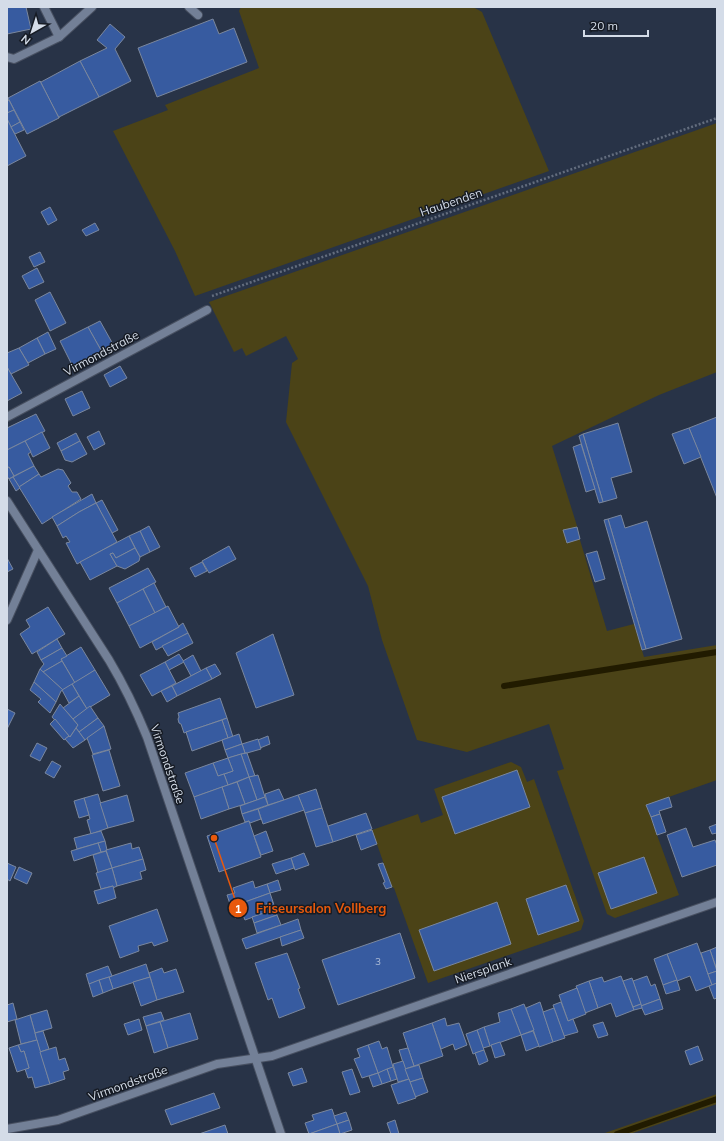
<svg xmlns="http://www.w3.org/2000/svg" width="724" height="1141" font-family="Mulish,sans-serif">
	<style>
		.green { fill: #4b4317 }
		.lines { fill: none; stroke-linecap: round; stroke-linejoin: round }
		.stream { stroke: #211b00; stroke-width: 6 }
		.building { fill: #375ba0; stroke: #7a879e }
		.minor-casing { stroke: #485061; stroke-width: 10 }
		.path { stroke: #636d7e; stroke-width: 2.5; stroke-dasharray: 2 2; stroke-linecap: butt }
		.minor { stroke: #738097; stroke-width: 8 }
		.labels { text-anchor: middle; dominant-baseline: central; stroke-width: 3; stroke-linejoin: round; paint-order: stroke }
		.number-label { font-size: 10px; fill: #adbcd6 }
		.street-label { font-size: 12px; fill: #d4dce8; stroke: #161b24 }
		.leader { fill: none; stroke: #e8590c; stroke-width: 1.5 }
		.callout-dot { fill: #e8590c; stroke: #161b24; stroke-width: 1.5 }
		.mark-label { font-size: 12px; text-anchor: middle; font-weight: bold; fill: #fff }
		.callout-label { font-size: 13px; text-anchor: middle; font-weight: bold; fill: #e8590c; stroke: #161b24; stroke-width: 3; stroke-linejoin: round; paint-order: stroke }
	</style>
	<rect width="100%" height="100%" fill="#283347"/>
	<g class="green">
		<polygon points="241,7 473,7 482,12 549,171 195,296 175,251 113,131 168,110 165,105 259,68 239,11"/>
		<polygon points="717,123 717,372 659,395 552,446 577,526 580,540 607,631 634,624 644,657 717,645 717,780 646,805 679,895 615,918 607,914 557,771 564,769 549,724 467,752 417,740 382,640 368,586 286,422 292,363 298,359 286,336 246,356 242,348 234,352 209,302"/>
		<polygon points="511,762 521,767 527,782 534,779 584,921 581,930 428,983 394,888 392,887 372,830 418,814 421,823 443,815 434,789"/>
		<polygon points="717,1094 717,1104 630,1134 602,1134"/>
	</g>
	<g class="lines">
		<g class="stream">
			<polyline points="504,686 717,652"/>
			<polyline points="617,1134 717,1099"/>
		</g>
	</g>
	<g class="building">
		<polygon points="7,7 26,7 31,29 7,34"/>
		<polygon points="213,19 219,34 234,28 247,62 157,97 138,48"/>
		<polygon points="110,24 125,37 115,49 131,81 99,97 80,61 107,48 97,40"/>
		<polygon points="80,61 99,97 59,117 59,118 40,81 41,82"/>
		<polygon points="40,81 59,118 27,134 8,98"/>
		<polygon points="9,100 14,110 7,113 7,101"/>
		<polygon points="14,110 20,122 11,127 7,119 7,113"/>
		<polygon points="7,119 26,156 7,166"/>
		<polygon points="20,122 24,130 15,134 11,127"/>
		<polygon points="50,207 57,220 48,225 41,212"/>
		<polygon points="95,223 99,230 86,236 82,230"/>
		<polygon points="40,252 45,262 34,267 29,257"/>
		<polygon points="37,268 44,282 29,289 22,276"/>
		<polygon points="50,292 66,323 50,331 35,300"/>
		<polygon points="100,321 114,346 102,352 88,327"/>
		<polygon points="88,327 102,352 73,367 60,341"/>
		<polygon points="48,332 56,349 45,354 37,338"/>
		<polygon points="37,338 45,354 28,363 19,348"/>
		<polygon points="19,348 29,365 11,374 7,367 7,353"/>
		<polygon points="120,366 127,378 110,387 104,375"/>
		<polygon points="7,367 22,393 7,401"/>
		<polygon points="82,391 90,408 73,416 65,399"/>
		<polygon points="36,414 45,431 7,450 7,428"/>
		<polygon points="717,417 717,498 689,428"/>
		<polygon points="618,423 632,472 611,478 617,498 603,502 583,434"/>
		<polygon points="689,428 701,457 684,464 672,434"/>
		<polygon points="99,431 105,444 94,450 87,437"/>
		<polygon points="42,432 50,448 33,457 25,441"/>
		<polygon points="76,433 80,441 61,451 57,443"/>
		<polygon points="583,434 603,502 599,503 579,436"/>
		<polygon points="25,441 31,452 28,454 34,466 14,476 9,467 7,468 7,450"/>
		<polygon points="80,441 87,454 72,462 65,460 61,451"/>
		<polygon points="581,444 595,489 586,492 573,447"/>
		<polygon points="34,466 39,474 19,487 13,477"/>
		<polygon points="9,467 14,476 9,479 7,476 7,468"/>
		<polygon points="58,469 63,470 71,483 68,486 72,492 77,492 81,499 42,524 19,487 39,474 41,477"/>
		<polygon points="13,477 20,488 16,491 9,479"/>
		<polygon points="92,494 96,503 79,512 57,526 52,517"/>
		<polygon points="102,500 118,530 112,533 96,503"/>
		<polygon points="96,503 117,542 77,564 66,543 70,542 66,536 63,538 57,526 79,512"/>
		<polygon points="621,515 625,528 647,521 682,639 646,649 608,519"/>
		<polygon points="608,519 646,649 642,650 604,520"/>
		<polygon points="149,526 160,547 150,552 140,531"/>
		<polygon points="577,527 580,539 567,543 563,530"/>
		<polygon points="140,531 150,552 140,557 129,536"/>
		<polygon points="129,536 135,548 116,558 113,553 110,554 117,566 90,580 80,562"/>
		<polygon points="229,546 236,559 209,573 202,561"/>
		<polygon points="135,548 140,557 139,561 125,569 117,566 110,554 113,553 116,558"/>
		<polygon points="597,551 605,579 595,582 586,554"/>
		<polygon points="7,558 13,569 7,572"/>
		<polygon points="202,562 207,571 195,577 190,568"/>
		<polygon points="148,568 156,582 117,603 109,588"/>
		<polygon points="154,583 166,607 155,613 143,589"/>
		<polygon points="143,589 155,613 129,626 117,603"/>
		<polygon points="168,606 179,627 140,648 129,626"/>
		<polygon points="48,607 65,634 32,654 20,634 30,627 26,620"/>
		<polygon points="183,623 188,633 156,650 152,642 179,627 179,626"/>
		<polygon points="188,633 193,643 168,656 162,646"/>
		<polygon points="273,634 294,695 256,708 236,653"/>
		<polygon points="57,639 62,648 41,660 37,652"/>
		<polygon points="81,647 95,670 75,683 61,659"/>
		<polygon points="62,648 67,656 61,659 62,661 43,672 40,669 44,664 41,660"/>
		<polygon points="179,654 184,662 169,670 165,662"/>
		<polygon points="193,655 201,671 191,676 183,661"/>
		<polygon points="62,661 75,683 63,690 43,672"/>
		<polygon points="165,662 176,683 152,696 140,675"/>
		<polygon points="215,664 221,674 212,679 206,668"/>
		<polygon points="206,668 212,679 177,696 172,686"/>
		<polygon points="40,669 63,690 61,691 56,702 34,682"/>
		<polygon points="95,670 110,695 87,709 72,684"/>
		<polygon points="34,682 56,702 50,713 38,702 41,699 30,690"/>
		<polygon points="72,684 79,696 69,703 62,690"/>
		<polygon points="172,686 177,696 167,702 161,691"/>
		<polygon points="79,696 87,709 73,719 63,708"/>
		<polygon points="220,698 227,718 184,733 181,724 179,723 178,719 179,717 178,713"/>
		<polygon points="60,704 78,725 70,737 52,717"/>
		<polygon points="90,706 98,718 79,732 76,728 78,725 73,719"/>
		<polygon points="7,709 15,713 7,729"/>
		<polygon points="98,718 104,726 85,740 79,732"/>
		<polygon points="227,718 233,737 228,738 222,720"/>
		<polygon points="55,719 69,736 64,740 50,724"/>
		<polygon points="222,720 228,738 192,751 186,732"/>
		<polygon points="104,726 111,749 93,754 87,738"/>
		<polygon points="76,728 85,740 73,748 65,739 69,736 70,737"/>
		<polygon points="239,734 242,744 225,750 222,740"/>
		<polygon points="268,736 270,744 260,748 258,740"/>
		<polygon points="258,739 261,749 247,753 245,753 242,744"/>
		<polygon points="37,743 47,748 40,761 30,756"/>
		<polygon points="242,744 245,753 228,758 225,750"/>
		<polygon points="109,750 120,786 103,791 92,755"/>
		<polygon points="247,753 255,776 249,777 241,754"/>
		<polygon points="241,754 249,777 228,785 224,774 233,771 228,758"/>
		<polygon points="228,758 233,771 218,776 213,763"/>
		<polygon points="52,761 61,766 54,778 45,773"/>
		<polygon points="213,763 218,776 224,774 228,785 194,797 185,773"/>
		<polygon points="517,770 530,807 455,834 442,797"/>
		<polygon points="258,775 265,797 257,800 249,777"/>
		<polygon points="249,777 257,800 245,804 237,782"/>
		<polygon points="237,782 245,804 229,809 222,787"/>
		<polygon points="222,787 229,809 201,819 194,797"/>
		<polygon points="279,789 284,800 268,805 265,794"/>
		<polygon points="316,789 322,808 305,813 298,795"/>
		<polygon points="98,794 108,828 91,834 87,820 90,819 84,798"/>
		<polygon points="127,795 134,821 108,828 100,803"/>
		<polygon points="298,795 304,810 263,824 258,809"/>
		<polygon points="265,797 268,805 242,814 240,806"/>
		<polygon points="669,797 672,807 659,811 660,814 651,817 646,805"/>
		<polygon points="84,798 89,815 79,818 74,801"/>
		<polygon points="322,808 333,842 316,847 305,813"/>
		<polygon points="258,809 261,819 250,823 249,821 245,822 242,814"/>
		<polygon points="366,813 372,829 333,842 328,826"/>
		<polygon points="660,814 666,832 657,835 651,817"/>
		<polygon points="249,821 261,857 219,872 207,836"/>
		<polygon points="717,824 717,833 712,834 709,827"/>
		<polygon points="686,828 693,847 715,840 717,845 717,865 682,877 667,835"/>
		<polygon points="372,830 377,844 361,850 356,835"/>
		<polygon points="101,831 105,841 77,849 74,838"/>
		<polygon points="266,831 273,851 261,855 254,836"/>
		<polygon points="105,841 107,850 106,851 101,852 98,843"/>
		<polygon points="98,843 101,852 74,861 71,851"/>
		<polygon points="131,843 132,849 139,847 143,859 112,868 106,850"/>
		<polygon points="106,851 112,868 98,873 93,855"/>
		<polygon points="304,853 309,865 295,870 291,858"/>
		<polygon points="644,857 657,893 611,909 598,873"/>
		<polygon points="291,858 294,868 276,874 272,864"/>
		<polygon points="143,859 146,870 140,872 142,879 117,886 112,868"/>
		<polygon points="7,863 16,867 10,881 7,879"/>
		<polygon points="383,863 392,887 386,889 383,883 385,882 378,864"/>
		<polygon points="19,867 32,873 27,884 14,878"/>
		<polygon points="112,868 117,886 113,888 113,886 101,889 96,873"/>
		<polygon points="278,880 281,890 270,893 267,884"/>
		<polygon points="253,881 255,888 267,884 270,893 231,907 227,895 235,893 233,888"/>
		<polygon points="566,885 579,921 538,935 526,899"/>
		<polygon points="113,886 116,898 98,904 94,891"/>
		<polygon points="270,893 273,902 261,906 264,913 245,920 243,915 235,918 231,907"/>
		<polygon points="273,902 277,915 254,923 252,917 264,913 261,906"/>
		<polygon points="497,902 511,944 434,971 419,930"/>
		<polygon points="157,909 168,941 154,946 152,942 138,946 139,951 120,958 109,926"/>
		<polygon points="277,915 281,925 257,933 254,923"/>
		<polygon points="298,919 301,930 246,949 242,939"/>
		<polygon points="301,930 304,938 282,946 280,937"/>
		<polygon points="400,933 415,978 338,1005 322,960"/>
		<polygon points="697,943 712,985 696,991 690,976 677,981 667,954"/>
		<polygon points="717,947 717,970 710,950"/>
		<polygon points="710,950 717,971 708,974 701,953"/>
		<polygon points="287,953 300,988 298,989 305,1008 279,1018 272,998 268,1000 255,963"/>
		<polygon points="667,954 677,980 663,985 654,959"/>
		<polygon points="146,964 150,977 113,989 109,977"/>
		<polygon points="108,966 112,976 89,984 86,974"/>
		<polygon points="162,968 164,973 176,969 184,992 157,1000 149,973"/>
		<polygon points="717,971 717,983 712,985 708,974"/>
		<polygon points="621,976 634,1010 616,1017 611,1003 598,1008 589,981 602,977 604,982"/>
		<polygon points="647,976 651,986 655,984 660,999 641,1006 633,981"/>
		<polygon points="109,977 113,989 103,993 99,980"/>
		<polygon points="150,977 157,1000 141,1006 133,982"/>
		<polygon points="632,978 641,1004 633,1007 623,981"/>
		<polygon points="99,980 103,993 93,997 89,984"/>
		<polygon points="677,980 680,990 666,994 663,985"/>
		<polygon points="589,981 598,1008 585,1013 576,986"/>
		<polygon points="717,983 717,998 714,999 709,986"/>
		<polygon points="577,988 586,1014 568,1021 559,995"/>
		<polygon points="660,999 663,1009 645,1015 641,1006"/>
		<polygon points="540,1002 553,1042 539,1047 526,1008"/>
		<polygon points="561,1002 568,1021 573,1019 578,1032 564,1036 553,1005"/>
		<polygon points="13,1003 17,1019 7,1022 7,1005"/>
		<polygon points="524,1004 534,1030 521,1035 511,1009"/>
		<polygon points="641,1004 642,1008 634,1010 633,1007"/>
		<polygon points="554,1008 565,1038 553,1042 543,1012"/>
		<polygon points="511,1009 521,1035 490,1046 484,1027 500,1022 498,1013"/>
		<polygon points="47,1010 52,1028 35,1033 30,1015"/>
		<polygon points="161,1012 164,1020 146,1026 143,1017"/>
		<polygon points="190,1013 198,1039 168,1048 160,1022"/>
		<polygon points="30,1015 37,1040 21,1044 15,1020"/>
		<polygon points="445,1018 447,1026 459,1023 467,1045 455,1050 453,1044 441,1049 432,1023"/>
		<polygon points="139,1019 142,1030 128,1035 124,1024"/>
		<polygon points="160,1022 168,1048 154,1053 146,1026"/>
		<polygon points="603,1022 608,1035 598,1038 593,1025"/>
		<polygon points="432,1023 443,1056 414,1066 403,1033"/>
		<polygon points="484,1027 490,1046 483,1048 477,1030"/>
		<polygon points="477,1030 484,1050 473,1054 466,1034"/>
		<polygon points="43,1031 49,1049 40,1052 35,1033"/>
		<polygon points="533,1031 539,1046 526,1051 521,1035"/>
		<polygon points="37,1040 50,1084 35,1088 32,1077 28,1078 25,1069 29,1068 24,1051 21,1052 18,1045"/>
		<polygon points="379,1041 382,1049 387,1047 393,1067 378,1073 368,1045"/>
		<polygon points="500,1042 505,1055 495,1058 491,1045"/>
		<polygon points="18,1045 21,1052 24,1051 29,1068 17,1072 9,1048"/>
		<polygon points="368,1045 378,1073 362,1078 354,1059 360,1057 357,1049"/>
		<polygon points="698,1046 703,1060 690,1065 685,1051"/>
		<polygon points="56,1047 59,1060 65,1058 69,1070 63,1072 65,1079 50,1084 40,1052"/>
		<polygon points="408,1048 414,1066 405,1069 399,1050"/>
		<polygon points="484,1050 488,1061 479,1065 475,1053"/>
		<polygon points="403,1061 409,1079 398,1082 393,1064"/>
		<polygon points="419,1065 423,1078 410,1082 405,1069"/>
		<polygon points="393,1067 397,1079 391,1081 387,1069"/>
		<polygon points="302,1068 307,1082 293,1086 288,1073"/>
		<polygon points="352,1069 360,1092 350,1095 342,1072"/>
		<polygon points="387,1069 391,1081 382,1084 378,1073"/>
		<polygon points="378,1073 382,1084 373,1087 369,1076"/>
		<polygon points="423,1078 428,1092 415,1097 410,1082"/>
		<polygon points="409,1079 416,1098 398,1104 391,1085"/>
		<polygon points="214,1093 220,1108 171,1125 165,1110"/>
		<polygon points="332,1109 337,1124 309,1134 305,1123 314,1120 312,1115"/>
		<polygon points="346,1112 349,1120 337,1124 334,1116"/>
		<polygon points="349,1120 352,1130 340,1134 337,1124"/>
		<polygon points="395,1120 399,1134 391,1134 387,1123"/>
		<polygon points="337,1124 340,1134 309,1134"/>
		<polygon points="225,1125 228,1134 199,1134"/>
	</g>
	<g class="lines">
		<g class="minor-casing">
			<g id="minor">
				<polyline points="44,7 59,37 92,7"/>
				<polyline points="189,7 198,15"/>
				<polyline points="7,57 14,59 59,37"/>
				<polyline points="7,417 207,310"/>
				<path d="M7,501L109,660C124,685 136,710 147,737L281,1134"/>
				<polyline points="7,620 38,550"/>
				<polyline points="7,1129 58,1120 217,1064 272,1056 717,902"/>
			</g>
		</g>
		<polyline class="path" points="212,296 717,118"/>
		<use href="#minor" class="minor"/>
	</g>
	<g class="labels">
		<g class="number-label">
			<text x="378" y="961">3</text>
		</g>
		<g class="street-label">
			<text transform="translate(451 202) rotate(-19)">Haubenden</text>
			<text transform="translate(101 353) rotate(-28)">Virmondstraße</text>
			<text transform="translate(168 764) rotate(71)">Virmondstraße</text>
			<text transform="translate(483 970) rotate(-19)">Niersplank</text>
			<text transform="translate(128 1083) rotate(-20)">Virmondstraße</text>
		</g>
	</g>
	<path class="leader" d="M214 838L238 908"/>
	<g class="callout-dot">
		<circle cx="214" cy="838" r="4"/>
		<circle cx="238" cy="908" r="10"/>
	</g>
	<g class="mark-label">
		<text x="238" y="913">1</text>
	</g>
	<g class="callout-label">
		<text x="321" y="913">Friseursalon Vollberg</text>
	</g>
	<rect width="724" height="1141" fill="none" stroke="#d4dce8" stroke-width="16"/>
	<g transform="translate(32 32) rotate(219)" stroke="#161b24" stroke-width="3" paint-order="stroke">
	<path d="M0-3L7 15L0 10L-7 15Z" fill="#d4dce8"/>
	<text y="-6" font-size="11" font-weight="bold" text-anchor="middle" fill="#d4dce8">N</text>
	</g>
	<path d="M584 30v6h64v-6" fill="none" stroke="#d4dce8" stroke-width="2"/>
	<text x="590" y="30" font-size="12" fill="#d4dce8" stroke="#161b24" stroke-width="3" paint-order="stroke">20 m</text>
</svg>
